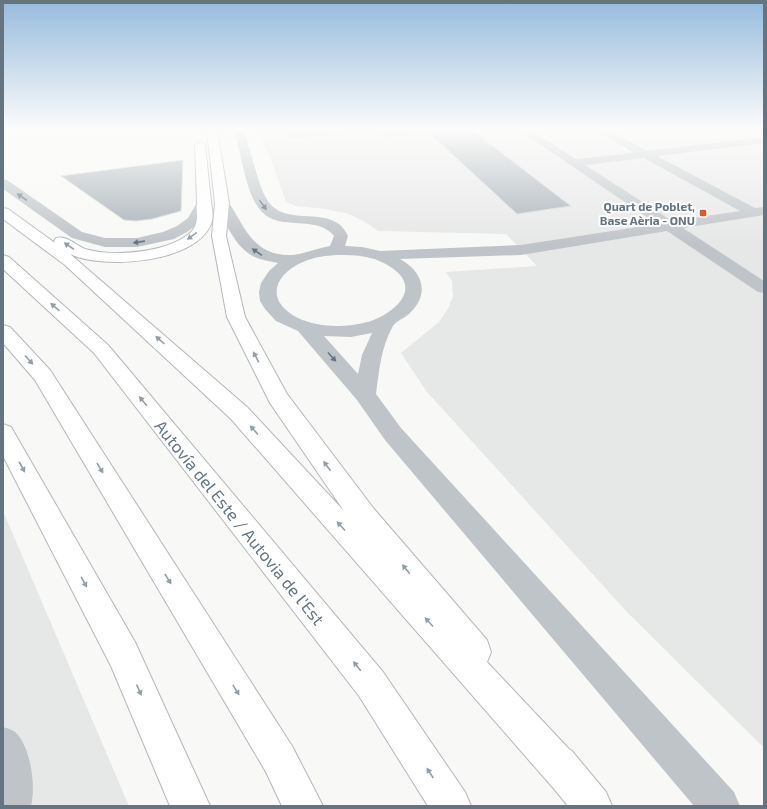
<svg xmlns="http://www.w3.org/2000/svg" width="767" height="809" font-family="'Exo 2',sans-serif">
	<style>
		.built { fill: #e6e7e7 }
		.building { fill: #a8b1b7; stroke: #dadad8 }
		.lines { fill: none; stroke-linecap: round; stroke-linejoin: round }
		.major-casing { stroke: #b3b8bc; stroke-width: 2 }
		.highway-casing { stroke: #b3b7bb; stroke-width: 2 }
		.minor { fill: #bfc4c8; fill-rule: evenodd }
		.major { fill: #fff; fill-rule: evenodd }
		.highway { fill: #fff; fill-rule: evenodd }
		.oneway { fill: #647480 }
		.oneway2 { fill: #929ea6 }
		.poi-dot { fill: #e0562d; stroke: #fff; stroke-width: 1.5 }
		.labels { text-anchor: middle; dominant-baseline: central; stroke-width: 4; stroke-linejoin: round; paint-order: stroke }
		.far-poi-label { font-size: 12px; font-weight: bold; fill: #647480; stroke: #fff; text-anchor: end }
		.near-street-label { font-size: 17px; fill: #647480; stroke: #fff }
	</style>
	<rect width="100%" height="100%" fill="#f8f8f6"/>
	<g class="built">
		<polygon points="255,130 764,130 764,748 627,612 427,392 401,353 439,322 448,309 453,296 452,281 446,272 537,266 506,234 378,231 365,222 349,214 325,209 296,206 286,202 270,156"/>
		<polygon points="3,511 129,806 3,806"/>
	</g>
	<g class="building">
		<polygon points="430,130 472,130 571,206 517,214 428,132"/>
		<polygon points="183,160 181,211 152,219 136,221 124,220 61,176"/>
	</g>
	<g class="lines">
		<g class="major-casing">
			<g id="major">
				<polygon points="207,130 217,130 229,203 227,206 217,206 215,203"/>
				<polygon points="200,142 205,145 211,202 209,205 199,205 197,202 195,145"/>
			</g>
		</g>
		<g class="highway-casing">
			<g id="highway">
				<path d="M204,198L209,199L211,202C212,208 214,217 211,224C196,263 103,270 70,254L247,407L344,511L270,403L227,317L212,236L215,203L217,200H227L229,203L226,236L245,317L287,394L374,509L487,640L491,652L487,662L569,749L572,751L606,792L612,806H568L555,790L231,419L65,265L3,219V208L8,209L55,243L54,241L56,238C69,235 77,248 89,250C116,257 172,252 192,231C202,219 193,208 199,199Z"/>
				<polygon points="3,255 9,257 108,345 383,672 465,792 471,806 428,806 359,696 94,353 3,269"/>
				<polygon points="3,325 10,327 50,370 292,746 323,806 282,806 266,772 35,380 3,343"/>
				<polygon points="3,424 11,427 135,642 210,806 170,806 111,666 3,456"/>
			</g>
		</g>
		<g class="minor">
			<path d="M233,130H243C252,150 258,191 271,205C288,223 320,210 339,224C343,227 346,232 348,236L345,246L362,247L380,251L521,245L657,224L519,130H531L576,159L634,153L595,130H608L647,151L764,137V143L657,156L755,208L764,207V215L683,228L764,281V293L758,292L667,231L521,255L400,259C423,272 430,293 410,313C405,318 396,321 393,326C381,347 379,371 376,394L401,428L734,792L740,806H694L385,440L357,400L298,331L276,321L265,309L260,301L259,292L261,283L269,271L278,263C269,261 259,260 251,255C233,244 225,220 215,203L217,200H227C245,226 252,256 291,255C300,255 318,248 330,246L334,236C317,214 279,232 261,211C244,191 243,155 233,130ZM644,158L740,211L672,221L585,165ZM336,255C346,255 356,255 366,257C377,259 388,264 396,271C423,294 385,319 363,323C343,328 317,327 298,318C265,301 273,275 303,262C314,257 325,256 336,255ZM372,333L362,355L358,374L324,336L351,337Z"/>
			<polygon points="286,130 296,130 297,132 349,130 344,133 293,138 289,137"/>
			<polygon points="393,130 429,130 424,133 387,137 382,134 383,132"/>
			<polygon points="3,179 7,180 82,232 105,238 137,238 163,232 177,226 188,218 199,199 209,199 211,202 200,222 187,232 174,239 137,247 105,247 72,238 3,189"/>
			<path d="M3,727C7,728 14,730 17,734C31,749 36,787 31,806H3Z"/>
		</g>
		<use href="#major" class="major"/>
		<use href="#highway" class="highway"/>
	</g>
	<defs><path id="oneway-solid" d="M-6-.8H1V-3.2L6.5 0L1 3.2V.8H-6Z"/></defs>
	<g class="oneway">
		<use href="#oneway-solid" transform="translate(22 197) rotate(-145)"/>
		<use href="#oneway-solid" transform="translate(263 205) rotate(54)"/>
		<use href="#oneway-solid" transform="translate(139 242) rotate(172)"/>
		<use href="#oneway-solid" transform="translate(257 252) rotate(-146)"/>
		<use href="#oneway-solid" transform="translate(332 357) rotate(48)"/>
	</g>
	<g class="oneway2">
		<use href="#oneway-solid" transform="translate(192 236) rotate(144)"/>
		<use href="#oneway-solid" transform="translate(69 246) rotate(-145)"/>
		<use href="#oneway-solid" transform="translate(55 307) rotate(-138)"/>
		<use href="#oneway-solid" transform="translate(160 340) rotate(-138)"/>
		<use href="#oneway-solid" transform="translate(256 357) rotate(-118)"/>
		<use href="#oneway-solid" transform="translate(29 360) rotate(48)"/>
		<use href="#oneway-solid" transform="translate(143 401) rotate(-129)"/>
		<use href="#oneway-solid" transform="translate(254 430) rotate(-132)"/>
		<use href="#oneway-solid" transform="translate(327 466) rotate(-126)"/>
		<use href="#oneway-solid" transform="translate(22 467) rotate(61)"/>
		<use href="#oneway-solid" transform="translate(100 468) rotate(58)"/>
		<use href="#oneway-solid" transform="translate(341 526) rotate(-132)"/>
		<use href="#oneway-solid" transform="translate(406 569) rotate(-129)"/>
		<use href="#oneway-solid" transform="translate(168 579) rotate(58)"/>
		<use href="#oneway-solid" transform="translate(84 582) rotate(61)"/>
		<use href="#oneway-solid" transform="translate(429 622) rotate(-132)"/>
		<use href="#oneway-solid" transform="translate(357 666) rotate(-129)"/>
		<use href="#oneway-solid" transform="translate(139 690) rotate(66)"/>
		<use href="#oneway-solid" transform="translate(236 690) rotate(58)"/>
		<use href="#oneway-solid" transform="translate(430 773) rotate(-123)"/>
	</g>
	<linearGradient id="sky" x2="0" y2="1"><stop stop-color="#95bbdc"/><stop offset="0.53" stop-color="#fcfcfb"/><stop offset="1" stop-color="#fcfcfb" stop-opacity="0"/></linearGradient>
	<rect width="767" height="244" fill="url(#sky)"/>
	<rect class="poi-dot" x="699" y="209" width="8" height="8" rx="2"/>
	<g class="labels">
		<g class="far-poi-label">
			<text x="695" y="206">Quart de Poblet,<tspan x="695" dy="14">Base Aèria - ONU</tspan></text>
		</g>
		<g class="near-street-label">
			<text transform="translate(240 522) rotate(51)">Autovía del Este / Autovia de l'Est</text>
		</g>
	</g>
	<rect width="767" height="809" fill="none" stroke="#647480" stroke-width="8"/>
</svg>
